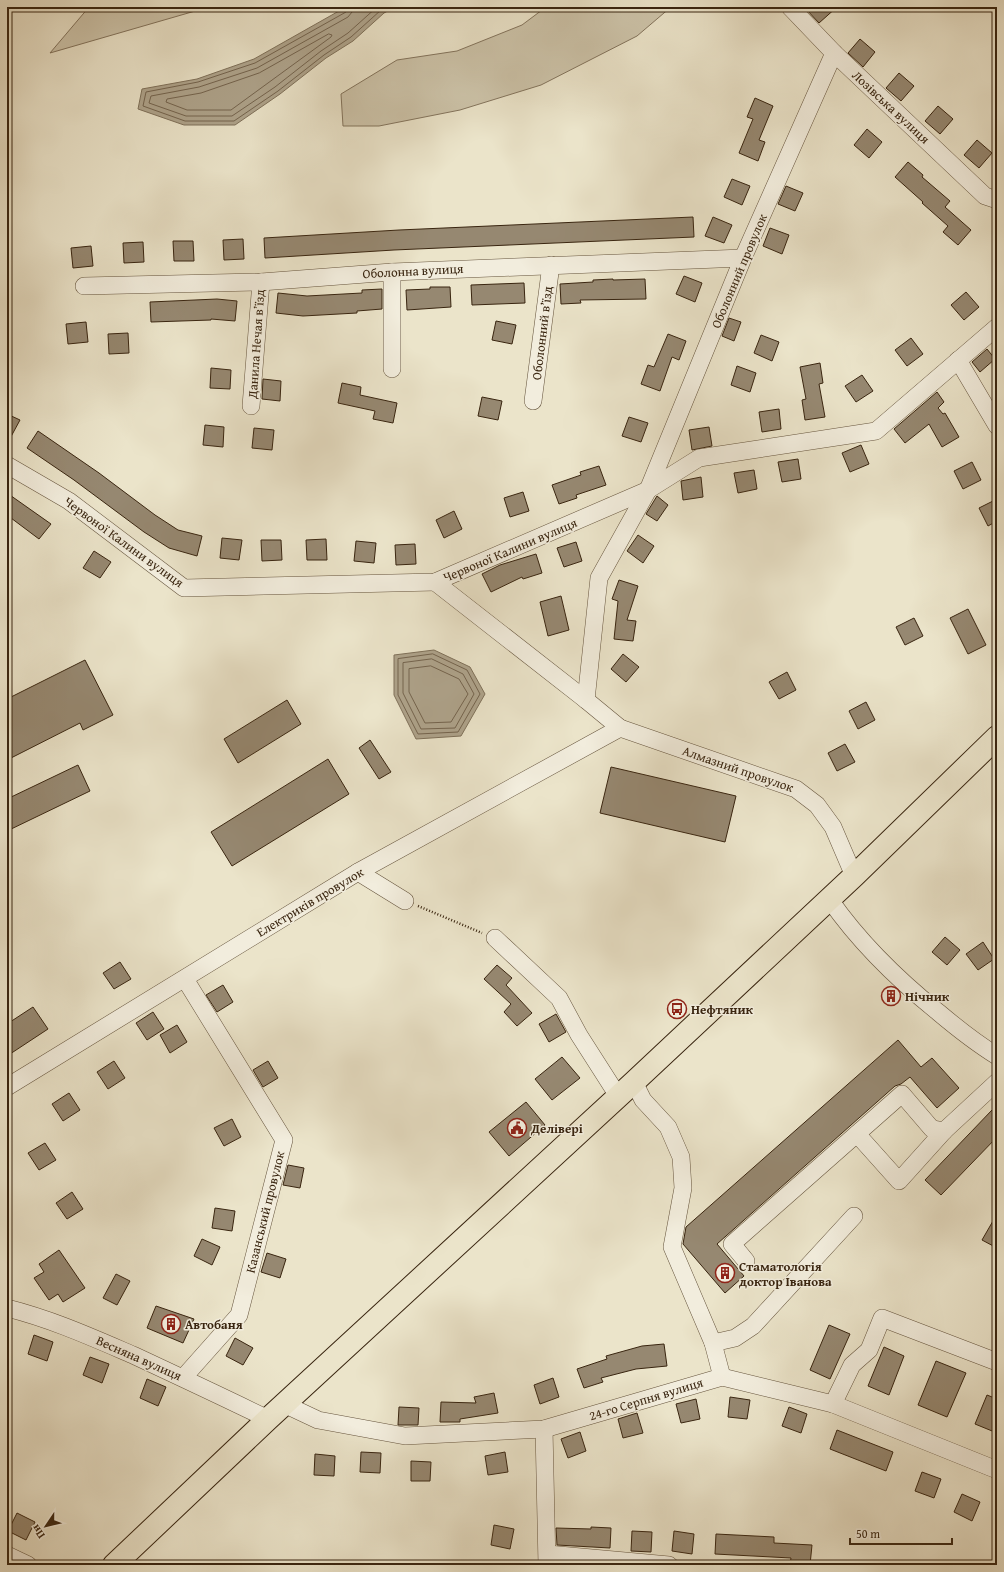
<svg xmlns="http://www.w3.org/2000/svg" width="1004" height="1572" font-family="'Gentium Book Plus',serif">
	<style>
		.green { fill: #cdc4aa; stroke: #83745d }
		.water { fill: #aea38b; stroke: #7f715a }
		.lines { fill: none; stroke-linecap: round; stroke-linejoin: round }
		.shore { stroke: #74644e; stroke-width: 1 }
		.building { fill: #968871; stroke: #392510 }
		.minor-casing { stroke: #66553e; stroke-width: 18 }
		.highway-casing { stroke: #392510; stroke-width: 24 }
		.path { stroke: #392510; stroke-width: 2.5; stroke-dasharray: 1 2; stroke-linecap: butt }
		.minor { stroke: #f2eddd; stroke-width: 17 }
		.highway { stroke: #ebe4ca; stroke-width: 22 }
		.labels { text-anchor: middle; dominant-baseline: central; stroke-width: 3; stroke-linejoin: round; paint-order: stroke }
		.street-label { font-size: 13px; fill: #392510; stroke: #f2eddd }
		.poi-label { font-size: 13px; font-weight: bold; fill: #392510; stroke: #f2eddd; text-anchor: start }
	</style>
	<rect width="100%" height="100%" fill="#ebe4ca"/>
	<filter id="stains"><feTurbulence type="fractalNoise" baseFrequency=".005" numOctaves="4"/><feColorMatrix values="0 0 0 0 .2 0 0 0 0 .09 0 0 0 0 .02 0 0 0 .5 -.17"/></filter>
	<radialGradient id="worn" r=".72"><stop offset=".6" stop-color="#630" stop-opacity="0"/><stop offset="1" stop-color="#630" stop-opacity=".3"/></radialGradient>
	<g class="green">
		<polygon points="89,7 209,7 50,53"/>
		<polygon points="546,7 671,7 637,36 541,85 460,110 379,126 343,126 341,94 397,60 457,51 522,25"/>
	</g>
	<g class="water">
		<polygon points="346,7 395,7 384,13 353,41 326,58 280,94 235,125 184,125 138,109 142,89 197,79 254,59"/>
		<polygon points="434,650 470,667 485,694 461,736 416,739 394,695 394,655"/>
	</g>
	<g class="lines">
		<g class="shore">
			<polyline points="348,7 346,12 255,63 198,82 146,92 143,106 185,121 234,121 278,91 324,55 351,37 381,10 386,7"/>
			<polyline points="353,7 352,12 348,17 257,68 199,87 151,96 149,103 186,116 232,116 275,87 321,51 348,33 377,7"/>
			<polygon points="329,34 332,35 331,37 231,110 187,110 166,102 167,99 201,93 259,73"/>
			<polygon points="433,654 467,670 480,694 458,732 418,734 398,695 398,659"/>
			<polygon points="432,659 463,674 474,694 455,728 421,729 403,693 403,663"/>
			<polygon points="431,666 459,679 468,694 451,722 425,723 409,692 409,669"/>
		</g>
	</g>
	<g class="building">
		<polygon points="804,7 837,7 819,23"/>
		<polygon points="860,39 875,52 863,67 848,53"/>
		<polygon points="899,73 914,86 901,101 886,88"/>
		<polygon points="755,98 773,106 759,140 765,142 758,161 739,153 753,119 747,117"/>
		<polygon points="938,106 953,119 940,134 925,121"/>
		<polygon points="867,129 882,142 869,158 854,145"/>
		<polygon points="977,140 992,153 979,168 964,155"/>
		<polygon points="908,162 923,175 922,177 950,201 945,207 971,230 958,245 943,232 948,226 922,203 923,202 895,177"/>
		<polygon points="732,179 750,186 742,205 724,197"/>
		<polygon points="786,186 803,193 795,211 778,204"/>
		<polygon points="693,217 694,237 394,250 265,258 264,238 399,230"/>
		<polygon points="713,217 732,225 724,243 705,236"/>
		<polygon points="770,228 789,235 782,254 763,246"/>
		<polygon points="243,239 244,259 224,260 223,240"/>
		<polygon points="173,241 193,241 194,261 174,261"/>
		<polygon points="143,242 144,262 124,263 123,243"/>
		<polygon points="91,246 93,266 73,268 71,248"/>
		<polygon points="684,276 702,283 695,302 676,294"/>
		<polygon points="613,279 613,280 645,279 646,299 580,300 581,303 561,304 560,284 593,282 593,280"/>
		<polygon points="524,283 525,303 472,305 471,285"/>
		<polygon points="430,287 450,287 451,307 407,310 406,290 430,289"/>
		<polygon points="382,289 382,309 357,311 357,313 303,316 276,313 278,293 307,296 362,293 362,290"/>
		<polygon points="966,292 979,307 964,320 951,305"/>
		<polygon points="217,299 237,301 235,321 211,319 211,320 151,322 150,302"/>
		<polygon points="729,318 741,322 734,341 722,336"/>
		<polygon points="496,321 516,325 512,344 492,340"/>
		<polygon points="86,322 88,342 68,344 66,324"/>
		<polygon points="128,333 129,353 109,354 108,334"/>
		<polygon points="668,334 686,341 679,360 672,357 660,391 641,384 648,365 654,367"/>
		<polygon points="761,335 779,342 772,361 754,353"/>
		<polygon points="911,338 923,354 907,366 895,350"/>
		<polygon points="987,349 995,359 980,372 972,362"/>
		<polygon points="820,363 823,383 819,384 825,417 805,420 802,400 806,399 800,367"/>
		<polygon points="737,366 756,373 750,392 731,385"/>
		<polygon points="211,368 231,370 230,389 210,388"/>
		<polygon points="862,375 873,391 856,402 845,386"/>
		<polygon points="263,379 281,381 280,401 262,399"/>
		<polygon points="342,383 361,387 360,395 397,403 393,423 373,419 375,411 338,403"/>
		<polygon points="937,392 944,402 938,408 943,414 945,413 959,437 942,447 929,424 905,443 894,429"/>
		<polygon points="482,397 502,401 498,420 478,416"/>
		<polygon points="779,409 781,429 762,432 759,412"/>
		<polygon points="7,414 20,420 7,444"/>
		<polygon points="629,417 648,423 641,442 622,436"/>
		<polygon points="205,425 224,427 223,447 203,445"/>
		<polygon points="709,427 712,446 692,450 689,430"/>
		<polygon points="254,428 274,430 272,450 252,448"/>
		<polygon points="38,431 99,473 155,515 178,530 202,536 197,556 169,548 144,532 74,480 27,448"/>
		<polygon points="861,445 869,464 850,472 842,453"/>
		<polygon points="798,459 801,479 782,482 778,462"/>
		<polygon points="972,462 981,480 963,489 954,471"/>
		<polygon points="599,466 606,485 576,495 577,498 559,504 552,485 581,475 580,472"/>
		<polygon points="754,470 757,489 738,493 734,473"/>
		<polygon points="701,477 703,497 683,500 681,481"/>
		<polygon points="523,492 529,511 510,517 504,498"/>
		<polygon points="7,493 51,524 39,539 7,515"/>
		<polygon points="657,496 668,505 657,521 646,514"/>
		<polygon points="997,499 997,521 988,526 979,508"/>
		<polygon points="454,511 462,529 444,538 436,520"/>
		<polygon points="638,535 654,546 643,563 627,551"/>
		<polygon points="222,538 242,540 239,560 220,558"/>
		<polygon points="326,539 327,560 307,560 306,540"/>
		<polygon points="261,540 281,540 282,560 262,561"/>
		<polygon points="356,541 376,543 374,563 354,561"/>
		<polygon points="576,542 582,561 564,567 557,548"/>
		<polygon points="415,544 416,564 396,565 395,545"/>
		<polygon points="94,551 111,562 100,578 83,568"/>
		<polygon points="536,554 542,573 523,579 522,577 491,592 482,574 500,565"/>
		<polygon points="619,580 638,586 627,620 636,621 633,641 614,639 618,601 612,599"/>
		<polygon points="561,596 569,630 548,636 540,602"/>
		<polygon points="968,609 986,645 968,654 950,618"/>
		<polygon points="914,618 923,636 905,645 896,627"/>
		<polygon points="623,654 639,667 626,682 611,669"/>
		<polygon points="85,660 113,715 83,730 80,723 7,760 7,699"/>
		<polygon points="787,672 796,690 779,699 769,682"/>
		<polygon points="287,700 301,724 238,763 224,739"/>
		<polygon points="866,702 875,720 858,729 849,711"/>
		<polygon points="370,740 391,772 379,779 359,748"/>
		<polygon points="845,744 855,762 837,771 828,753"/>
		<polygon points="328,759 349,794 232,866 211,832"/>
		<polygon points="78,765 90,791 7,831 7,799"/>
		<polygon points="611,767 736,796 725,842 600,813"/>
		<polygon points="945,937 960,950 947,965 932,952"/>
		<polygon points="983,942 994,959 978,970 966,954"/>
		<polygon points="120,962 131,979 114,989 103,973"/>
		<polygon points="497,965 512,978 506,985 532,1013 517,1026 504,1012 511,1004 484,979"/>
		<polygon points="223,985 233,1002 217,1012 206,995"/>
		<polygon points="33,1007 48,1029 7,1056 7,1024"/>
		<polygon points="153,1012 164,1029 147,1040 136,1023"/>
		<polygon points="556,1014 566,1032 549,1042 539,1024"/>
		<polygon points="177,1025 187,1042 170,1053 160,1035"/>
		<polygon points="898,1040 921,1067 932,1058 959,1088 937,1108 910,1077 901,1084 895,1086 717,1244 744,1276 725,1293 683,1244 686,1227"/>
		<polygon points="562,1057 580,1078 552,1100 535,1079"/>
		<polygon points="114,1061 125,1078 108,1089 97,1072"/>
		<polygon points="268,1061 278,1078 263,1087 253,1070"/>
		<polygon points="69,1093 80,1110 63,1121 52,1104"/>
		<polygon points="526,1102 545,1125 509,1156 489,1132"/>
		<polygon points="992,1110 997,1115 997,1137 941,1195 925,1180"/>
		<polygon points="232,1119 241,1137 224,1146 214,1128"/>
		<polygon points="45,1143 56,1160 39,1170 28,1153"/>
		<polygon points="288,1165 304,1168 300,1188 283,1185"/>
		<polygon points="72,1192 83,1209 67,1219 56,1203"/>
		<polygon points="215,1208 235,1211 232,1231 212,1228"/>
		<polygon points="997,1214 997,1248 982,1240"/>
		<polygon points="202,1239 220,1247 212,1265 194,1256"/>
		<polygon points="59,1250 85,1288 63,1302 58,1294 49,1300 34,1278 44,1272 39,1264"/>
		<polygon points="267,1253 286,1259 280,1278 261,1272"/>
		<polygon points="116,1274 130,1281 117,1305 103,1298"/>
		<polygon points="156,1306 194,1319 183,1343 147,1328"/>
		<polygon points="829,1325 850,1334 830,1379 810,1370"/>
		<polygon points="34,1335 53,1342 47,1361 28,1354"/>
		<polygon points="235,1338 253,1348 243,1365 226,1356"/>
		<polygon points="664,1344 667,1366 636,1369 601,1378 603,1382 584,1388 577,1369 607,1359 606,1356 642,1346"/>
		<polygon points="884,1347 904,1356 889,1395 868,1386"/>
		<polygon points="90,1357 109,1364 102,1383 83,1375"/>
		<polygon points="936,1361 966,1373 947,1417 918,1405"/>
		<polygon points="553,1378 559,1397 540,1404 534,1385"/>
		<polygon points="147,1379 166,1387 158,1406 140,1398"/>
		<polygon points="494,1393 498,1413 460,1419 460,1422 440,1422 441,1402 476,1403 474,1397"/>
		<polygon points="987,1395 997,1399 997,1433 975,1424"/>
		<polygon points="730,1397 750,1400 747,1419 728,1417"/>
		<polygon points="696,1399 700,1419 681,1423 676,1404"/>
		<polygon points="399,1407 419,1408 418,1425 398,1425"/>
		<polygon points="789,1407 807,1414 801,1433 782,1426"/>
		<polygon points="637,1413 643,1433 623,1438 618,1419"/>
		<polygon points="837,1430 893,1452 886,1471 830,1449"/>
		<polygon points="580,1432 586,1451 568,1458 561,1439"/>
		<polygon points="361,1452 381,1453 380,1473 360,1472"/>
		<polygon points="505,1452 508,1472 488,1475 485,1456"/>
		<polygon points="315,1454 335,1456 334,1476 314,1475"/>
		<polygon points="411,1461 431,1462 430,1481 411,1481"/>
		<polygon points="922,1472 941,1479 934,1498 915,1491"/>
		<polygon points="962,1494 980,1502 972,1521 954,1512"/>
		<polygon points="17,1513 35,1522 26,1540 8,1531"/>
		<polygon points="494,1525 514,1529 510,1549 491,1545"/>
		<polygon points="591,1527 611,1528 610,1548 557,1545 556,1528 591,1529"/>
		<polygon points="632,1531 652,1532 651,1552 631,1551"/>
		<polygon points="674,1531 694,1534 692,1554 672,1551"/>
		<polygon points="716,1534 774,1537 774,1543 812,1545 810,1565 790,1564 791,1558 715,1554"/>
	</g>
	<g class="lines">
		<g class="minor-casing">
			<g id="minor">
				<polyline points="790,7 834,53 985,196 997,200"/>
				<polyline points="834,53 743,258 648,490 599,578 586,700 620,728 796,789 817,805 833,827 854,876"/>
				<polyline points="84,286 261,282 392,272 743,258"/>
				<polyline points="958,360 997,426"/>
				<polyline points="392,369 392,272"/>
				<polyline points="533,401 551,265"/>
				<polyline points="251,406 261,282"/>
				<polyline points="7,465 69,501 184,588 435,582 648,490 699,458 876,431 997,327"/>
				<polyline points="435,582 586,700"/>
				<polyline points="358,872 405,901"/>
				<path d="M830,900C860,943 897,979 938,1012C957,1028 976,1043 997,1056"/>
				<polyline points="495,938 559,998 579,1035 618,1096"/>
				<polyline points="634,1082 643,1100 668,1127 681,1157 683,1188 672,1247 713,1343 722,1377"/>
				<polyline points="7,1087 358,872 620,728"/>
				<polyline points="857,1134 899,1181 944,1131"/>
				<polyline points="746,1261 732,1244 902,1094 932,1129 944,1131 997,1082"/>
				<path d="M7,1308C51,1319 91,1337 133,1355C178,1376 223,1397 268,1419"/>
				<polyline points="713,1343 735,1338 753,1326 854,1216"/>
				<polyline points="183,1378 239,1315 284,1140 185,979"/>
				<polyline points="284,1404 318,1420 405,1436 544,1429 722,1377 833,1404 997,1470"/>
				<polyline points="833,1404 852,1365 869,1350 882,1318 997,1362"/>
				<polyline points="544,1429 547,1565"/>
				<polyline points="548,1554 669,1565"/>
				<polyline points="7,1555 28,1565"/>
			</g>
		</g>
		<g class="highway-casing">
			<polyline id="highway" points="114,1565 268,1419 634,1082 854,876 997,737"/>
		</g>
		<polyline class="path" points="418,906 482,933"/>
		<use href="#minor" class="minor"/>
		<use href="#highway" class="highway"/>
	</g>
	<defs>
		<g id="building-ring" transform="scale(1)"><circle r="9.5" fill="#f2eddd" stroke="#8f2418" stroke-width="1.5"/><path d="M-4-6H4V6H1V3H-1V6H-4ZM-2.5-4.3h1.7v1.8h-1.7ZM.8-4.3h1.7v1.8H.8ZM-2.5-1h1.7V.8h-1.7ZM.8-1h1.7V.8H.8Z" fill="#8f2418"/></g>
		<g id="bus-ring" transform="scale(1)"><circle r="9.5" fill="#f2eddd" stroke="#8f2418" stroke-width="1.5"/><path d="M-5-6H5V4H4V6H2V4H-2V6H-4V4H-5ZM-3.5-4V0h7V-4ZM-3.5 1.2v1.5H-2V1.2ZM2 1.2v1.5H3.5V1.2Z" fill="#8f2418"/></g>
		<g id="civic-ring" transform="scale(1)"><circle r="9.5" fill="#f2eddd" stroke="#8f2418" stroke-width="1.5"/><path d="M-.6-6.5H3V-4.5H.6V-3L4-1V1h2V6H-6V1h2V-1L-.6-3ZM-1.2 2.5V6h2.4V2.5Z" fill="#8f2418"/></g>
	</defs>
	<g fill-rule="evenodd">
		<use href="#building-ring" x="891" y="996"/>
		<use href="#bus-ring" x="677" y="1009"/>
		<use href="#civic-ring" x="517" y="1128"/>
		<use href="#building-ring" x="725" y="1273"/>
		<use href="#building-ring" x="171" y="1324"/>
	</g>
	<g class="labels">
		<g class="street-label">
			<text transform="translate(891 107) rotate(43)">Лозівська вулиця</text>
			<text transform="translate(413 271) rotate(-3)">Оболонна вулиця</text>
			<text transform="translate(739 271) rotate(-67)">Оболонний провулок</text>
			<text transform="translate(542 333) rotate(-83)">Оболонний в’їзд</text>
			<text transform="translate(256 344) rotate(-86)">Данила Нечая в’їзд</text>
			<text transform="translate(124 542) rotate(36)">Червоної Калини вулиця</text>
			<text transform="translate(510 550) rotate(-23)">Червоної Калини вулиця</text>
			<text transform="translate(738 769) rotate(19)">Алмазний провулок</text>
			<text transform="translate(310 902) rotate(-31)">Електриків провулок</text>
			<text transform="translate(265 1212) rotate(-76)">Казанський провулок</text>
			<text transform="translate(139 1358) rotate(24)">Весняна вулиця</text>
			<text transform="translate(646 1399) rotate(-17)">24-го Серпня вулиця</text>
		</g>
		<g class="poi-label">
			<text x="905" y="996">Нічник</text>
			<text x="691" y="1009">Нефтяник</text>
			<text x="531" y="1128">Делівері</text>
			<text x="739" y="1266">Стаматологія<tspan x="739" dy="15">доктор Іванова</tspan></text>
			<text x="185" y="1324">Автобаня</text>
		</g>
	</g>
	<rect width="1004" height="1572" fill="none" stroke="#ebe4ca" stroke-width="24"/>
	<rect x="8" y="8" width="988" height="1556" fill="none" stroke="#392510" stroke-width="2"/>
	<rect x="12" y="12" width="980" height="1548" fill="none" stroke="#392510"/>
	<g transform="translate(46 1526) rotate(235)" stroke="#f2eddd" stroke-width="3" paint-order="stroke">
	<path d="M0-3L7 15L0 10L-7 15Z" fill="#392510"/>
	<text y="-6" font-size="11" font-weight="bold" text-anchor="middle" fill="#392510">Пн</text>
	</g>
	<path d="M850 1538v6h102v-6" fill="none" stroke="#392510" stroke-width="2"/>
	<text x="856" y="1538" font-size="12" fill="#392510" stroke="#f2eddd" stroke-width="3" paint-order="stroke">50 m</text>
	<rect width="100%" height="100%" filter="url(#stains)"/>
	<rect width="100%" height="100%" fill="url(#worn)"/>
</svg>
